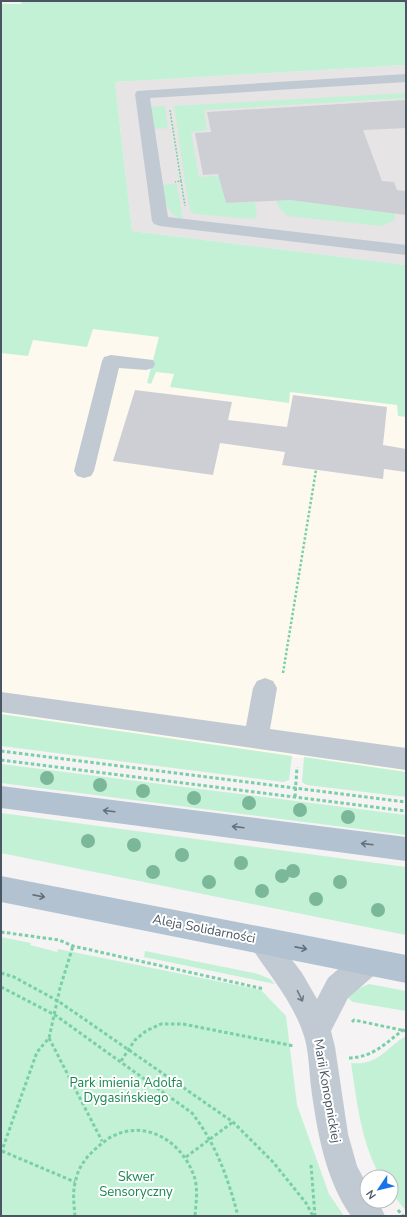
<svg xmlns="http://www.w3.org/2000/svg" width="407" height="1217" font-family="'Nunito Sans',sans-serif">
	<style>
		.commercial { fill: #fdf9ef }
		.education { fill: #e6e4e5 }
		.green { fill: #c3f1d5 }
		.building { fill: #cdcfd5 }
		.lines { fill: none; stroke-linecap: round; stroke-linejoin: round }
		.path-far2 { stroke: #7ad0a6; stroke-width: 1.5; stroke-dasharray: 2 1.5; stroke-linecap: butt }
		.path-far1 { stroke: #7ad0a6; stroke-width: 2.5; stroke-dasharray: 2.5 2; stroke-linecap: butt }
		.path { stroke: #7ad0a6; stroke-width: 3; stroke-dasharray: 3.5 2.5; stroke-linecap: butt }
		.minor { fill: #c1cad2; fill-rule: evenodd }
		.major { fill: #b3c2d1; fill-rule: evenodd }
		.tree { fill: #7bb799 }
		.oneway { stroke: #64717d }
		.oneway2 { stroke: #6e7983 }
		.labels { text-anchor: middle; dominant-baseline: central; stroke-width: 4; stroke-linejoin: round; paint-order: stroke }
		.near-street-label { font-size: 13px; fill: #4a5661; stroke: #fff }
		.near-park-label { font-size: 13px; fill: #17864f; stroke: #fff }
	</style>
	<rect width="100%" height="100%" fill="#f5f3f3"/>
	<polygon class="commercial" points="1,267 406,283 406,772 1,718"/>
	<polygon class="education" points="406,65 406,265 132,231 115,82"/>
	<g class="green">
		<polygon points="22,1 406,1 406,65 115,82 132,231 406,265 406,417 398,416 397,405 290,392 289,403 170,387 174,374 156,372 151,384 147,383 159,337 93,329 87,347 33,340 28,356 1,353 1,4 21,4"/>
		<polygon points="406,93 406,98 204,110 207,130 191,132 199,177 219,176 226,203 255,202 257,217 252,219 195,214 191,212 188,201 174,106"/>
		<polygon points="165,106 168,128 155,129 151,107"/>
		<path d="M177,184L182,215L184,219C166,216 165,200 163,185Z"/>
		<polygon points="276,200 290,200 395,213 395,220 381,226 288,216 279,208"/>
		<polygon points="1,714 292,756 289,780 283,782 1,746"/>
		<polygon points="304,757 406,772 406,797 307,785 302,782"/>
		<polygon points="1,764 406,815 406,835 1,783"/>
		<polygon points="1,813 406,867 406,935 1,853"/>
		<polygon points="1,937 31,943 30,945 57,952 58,949 261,990 286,1016 297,1105 329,1194 344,1216 1,1216"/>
		<polygon points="145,951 258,974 270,979 275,984 144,957"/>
		<polygon points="369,984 406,991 406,1011 353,1002 348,998 355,990"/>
		<path d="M406,1036V1211L391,1192V1177H381C361,1144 357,1101 351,1063C379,1066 385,1048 406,1036Z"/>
	</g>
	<g class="building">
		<polygon points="406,100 406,128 363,130 382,181 394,182 397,190 406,191 406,215 290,200 226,203 218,174 203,175 195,133 211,132 207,112"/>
		<polygon points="135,390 232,402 228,420 287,427 293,395 387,407 383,445 406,449 406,472 384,469 383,479 282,465 285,452 220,443 213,475 113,461"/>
	</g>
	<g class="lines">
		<g class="path-far2">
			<polyline points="405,1 406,4"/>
			<polyline points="170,110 181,181 175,182"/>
			<polyline points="181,181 185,206"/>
		</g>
		<polyline class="path-far1" points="283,673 316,470"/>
		<g class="path">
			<polyline points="1,751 406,802"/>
			<polyline points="1,760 406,811"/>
			<polyline points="295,797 297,767"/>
			<polyline points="1,932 59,940 73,946 264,989"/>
			<polyline points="1,973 14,977 58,1001 233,1122 273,1162 306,1203 313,1216"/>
			<path d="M1,987L55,1015L192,1113C216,1144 228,1178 238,1216"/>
			<polyline points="352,1022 354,1020 406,1031"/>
			<polyline points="49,1038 102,1141"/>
			<path d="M349,1058C375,1057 386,1042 406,1028"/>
			<polyline points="121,1061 135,1040 146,1031 161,1024 183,1024 294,1046"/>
			<polyline points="2,1151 75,1182"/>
			<polyline points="1,1153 37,1052 49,1038 60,988 73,946"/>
			<polyline points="186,1157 233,1122"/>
			<polyline points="311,1165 315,1216"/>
			<polyline points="398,1210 403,1216"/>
			<path d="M75,1216C74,1204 72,1192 76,1179C79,1165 89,1154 100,1145C104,1142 108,1138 113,1136C145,1120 179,1140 192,1171C199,1185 196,1201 195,1216"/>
		</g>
		<g class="minor">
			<polygon points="406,74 406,82 150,98 168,217 406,245 406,255 160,226 154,224 152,221 135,94 137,91"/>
			<polygon points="111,355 153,360 155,364 153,368 146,370 119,368 94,471 91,476 84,478 77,476 74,471 102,361 104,357"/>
			<polygon points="265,678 273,681 277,688 270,729 406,748 406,770 1,712 1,692 246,726 253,688 257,681"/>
			<path d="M262,928L271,932L302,973L317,999L328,978L358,952L368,948L378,952L382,962L378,972L348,998L331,1031L335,1047L348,1134L357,1166L367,1185V1201H378L385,1216H351C325,1179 317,1131 311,1087C309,1070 309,1052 304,1036C294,1004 271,977 253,950L249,941L253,932Z"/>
		</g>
		<g class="major">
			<polygon points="1,786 406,837 406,861 1,808"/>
			<polygon points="1,876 406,955 406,983 1,902"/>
		</g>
	</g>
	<g class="tree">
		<circle cx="47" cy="778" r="7"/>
		<circle cx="100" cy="785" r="7"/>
		<circle cx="143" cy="791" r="7"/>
		<circle cx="194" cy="798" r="7"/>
		<circle cx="249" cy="803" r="7"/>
		<circle cx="300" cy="810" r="7"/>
		<circle cx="348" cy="817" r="7"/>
		<circle cx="88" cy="841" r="7"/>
		<circle cx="134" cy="845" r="7"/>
		<circle cx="182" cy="855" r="7"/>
		<circle cx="241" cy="863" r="7"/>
		<circle cx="293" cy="871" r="7"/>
		<circle cx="153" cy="872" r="7"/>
		<circle cx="282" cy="876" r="7"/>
		<circle cx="209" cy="882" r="7"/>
		<circle cx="340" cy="882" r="7"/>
		<circle cx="262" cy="891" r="7"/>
		<circle cx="316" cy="899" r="7"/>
		<circle cx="378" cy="910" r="7"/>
	</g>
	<defs><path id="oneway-shaft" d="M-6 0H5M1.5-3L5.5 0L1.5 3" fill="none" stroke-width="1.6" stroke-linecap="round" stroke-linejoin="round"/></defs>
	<g class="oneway">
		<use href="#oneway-shaft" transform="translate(109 811) rotate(-173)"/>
		<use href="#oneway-shaft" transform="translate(238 827) rotate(-173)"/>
		<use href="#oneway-shaft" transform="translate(367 844) rotate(-173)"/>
		<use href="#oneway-shaft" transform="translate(39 896) rotate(11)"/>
		<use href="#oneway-shaft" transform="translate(301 948) rotate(11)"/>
	</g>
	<use class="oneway2" href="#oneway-shaft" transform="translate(300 996) rotate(64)"/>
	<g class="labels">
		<g class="near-street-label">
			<text transform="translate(204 929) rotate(11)">Aleja Solidarności</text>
			<text transform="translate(327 1091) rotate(80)">Marii Konopnickiej</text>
		</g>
		<g class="near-park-label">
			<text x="126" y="1083">Park imienia Adolfa<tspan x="126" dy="15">Dygasińskiego</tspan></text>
			<text x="136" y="1177">Skwer<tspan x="136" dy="15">Sensoryczny</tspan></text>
		</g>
	</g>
	<rect width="407" height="1217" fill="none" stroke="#4a5661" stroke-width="4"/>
	<g transform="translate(379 1189) rotate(235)"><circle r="19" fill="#ffffff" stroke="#b7bbc0"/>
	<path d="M0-3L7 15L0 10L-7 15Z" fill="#1a73e8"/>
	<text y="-6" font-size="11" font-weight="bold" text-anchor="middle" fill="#4a5661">N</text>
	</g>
</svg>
